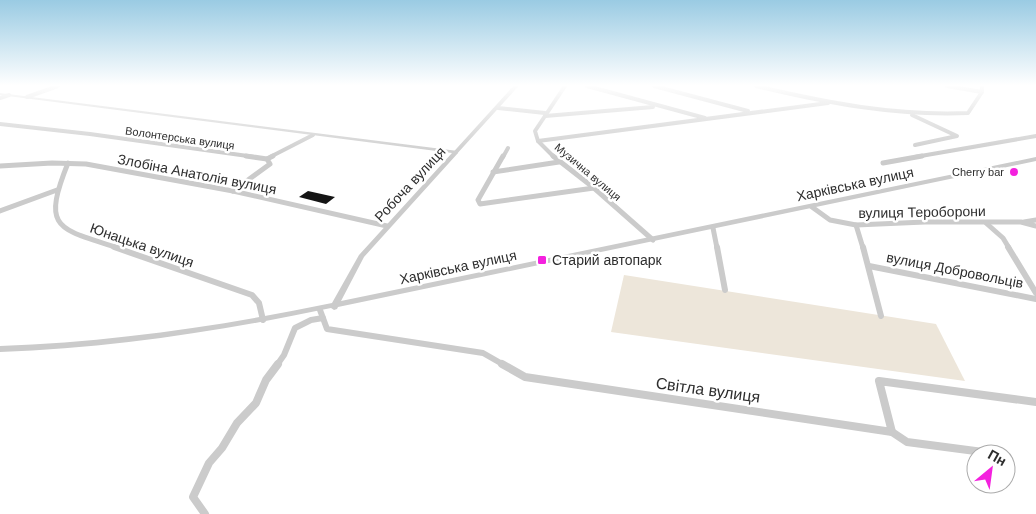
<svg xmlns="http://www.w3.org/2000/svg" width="1036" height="514" font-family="Arial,sans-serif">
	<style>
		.green { fill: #ede6da }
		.building { fill: #151515 }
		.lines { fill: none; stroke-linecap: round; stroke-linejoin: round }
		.minor-far3 { stroke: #cbcbcb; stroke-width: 4 }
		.minor-far2 { stroke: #cbcbcb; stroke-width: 5 }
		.minor-far1 { stroke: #cbcbcb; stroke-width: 6 }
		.minor { stroke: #cbcbcb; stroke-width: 8 }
		.tertiary { fill: #cbcbcb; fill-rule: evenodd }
		.poi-dot { fill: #f421de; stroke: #fff; stroke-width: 2 }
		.labels { text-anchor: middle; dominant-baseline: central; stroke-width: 5; stroke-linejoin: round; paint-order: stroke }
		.far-street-label { font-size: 11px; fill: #2e2e2e; stroke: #fff }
		.far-poi-label { font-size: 11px; fill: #2e2e2e; stroke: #fff; text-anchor: end }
		.street-label { font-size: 14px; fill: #2e2e2e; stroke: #fff }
		.poi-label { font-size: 14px; fill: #2e2e2e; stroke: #fff; text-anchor: start }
		.near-street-label { font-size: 16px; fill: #2e2e2e; stroke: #fff }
	</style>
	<rect width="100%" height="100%" fill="#fff"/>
	<polygon class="green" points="624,275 936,324 965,381 611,332"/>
	<polygon class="building" points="308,191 335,197 326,204 299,197"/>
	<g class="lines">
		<g class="minor-far3">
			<polyline points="587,86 705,118"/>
			<polyline points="654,86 748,111"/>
			<path d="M756,86C827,103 895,116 968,113L982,92V86"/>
			<polyline points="947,86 982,92"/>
			<polyline points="27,97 58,86"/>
			<polyline points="0,98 9,95"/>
			<polyline points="498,108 545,113"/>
			<polyline points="912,115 957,136 915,145"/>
			<polyline points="545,116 653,107"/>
			<polyline points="0,124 90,134 255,157"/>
			<polyline points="538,141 828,103"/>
			<polyline points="456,152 516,86"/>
			<polyline points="270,157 313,135"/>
			<polyline points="503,157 508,148"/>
			<polyline points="554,157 538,141 535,131 565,86"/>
			<polyline points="915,157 1036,136"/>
		</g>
		<g class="minor-far2">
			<polyline points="246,156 267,159"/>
			<polyline points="503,156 478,200 480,204 594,188"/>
			<polyline points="553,156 594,188 653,240"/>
			<path d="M68,163C41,230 58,228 118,248"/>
			<polyline points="883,163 922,156"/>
			<polyline points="0,166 52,163 86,164 233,191 387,226"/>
			<polyline points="493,172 559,162"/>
			<polyline points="233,191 270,164 267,159 273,156"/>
			<polyline points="812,207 830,220 856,225 925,222 1021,222 1036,226"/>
			<polyline points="0,211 57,190"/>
			<polyline points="1024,222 1036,220"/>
			<polyline points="986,223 1003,238 1009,248"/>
			<polyline points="856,225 863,248"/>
			<polyline points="713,228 717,248"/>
		</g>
		<g class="minor-far1">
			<polyline points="114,247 252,295 259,303 263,320"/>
			<polyline points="717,247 725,290"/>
			<polyline points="863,247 881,316"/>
			<polyline points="1008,247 1036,293"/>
			<polyline points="869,266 1036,299"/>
			<polyline points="320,310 327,329 483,353 504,365"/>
			<polyline points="277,365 284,355 295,328 311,320 323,318"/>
		</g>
		<g class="minor">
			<polyline points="502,364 525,377 892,432 879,381 1036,402"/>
			<polyline points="892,432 907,442 983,452"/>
			<polyline points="205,514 193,497 209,463 222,448 237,423 256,403 266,380 278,364"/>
		</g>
		<path class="tertiary" d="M0,93L458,151V153L364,257L341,301L1036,157V161L338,307L337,309L334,310L331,308C222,331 112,348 0,352V346C112,342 222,326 332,303L359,255L452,153L0,95Z"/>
	</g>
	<linearGradient id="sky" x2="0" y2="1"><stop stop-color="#9acbe3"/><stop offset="0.54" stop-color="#fff"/><stop offset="1" stop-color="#fff" stop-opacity="0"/></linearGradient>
	<rect width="1036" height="158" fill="url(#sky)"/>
	<g class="poi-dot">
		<circle cx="1014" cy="172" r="5"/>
		<rect x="537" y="255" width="10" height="10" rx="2.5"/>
	</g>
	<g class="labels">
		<g class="far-street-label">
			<text transform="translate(180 138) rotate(8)">Волонтерська вулиця</text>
			<text transform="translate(588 172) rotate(40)">Музична вулиця</text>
		</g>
		<g class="far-poi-label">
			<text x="1004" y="172">Cherry bar</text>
		</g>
		<g class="street-label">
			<text transform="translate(197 174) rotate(11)">Злобіна Анатолія вулиця</text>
			<text transform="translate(410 184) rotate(-47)">Робоча вулиця</text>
			<text transform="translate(855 184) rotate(-12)">Харківська вулиця</text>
			<text transform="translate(922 212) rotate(-1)">вулиця Тероборони</text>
			<text transform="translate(142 245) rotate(19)">Юнацька вулиця</text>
			<text transform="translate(458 267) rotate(-12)">Харківська вулиця</text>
			<text transform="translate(955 270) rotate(11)">вулиця Добровольців</text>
		</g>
		<g class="poi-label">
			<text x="552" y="260">Старий автопарк</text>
		</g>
		<g class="near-street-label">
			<text transform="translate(708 390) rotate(8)">Світла вулиця</text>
		</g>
	</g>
	<g transform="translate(991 469) rotate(29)"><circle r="24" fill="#ffffff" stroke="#ababab"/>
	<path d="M0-4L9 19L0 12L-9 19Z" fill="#f421de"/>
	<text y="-8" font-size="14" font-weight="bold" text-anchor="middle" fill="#2e2e2e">Пн</text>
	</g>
</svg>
